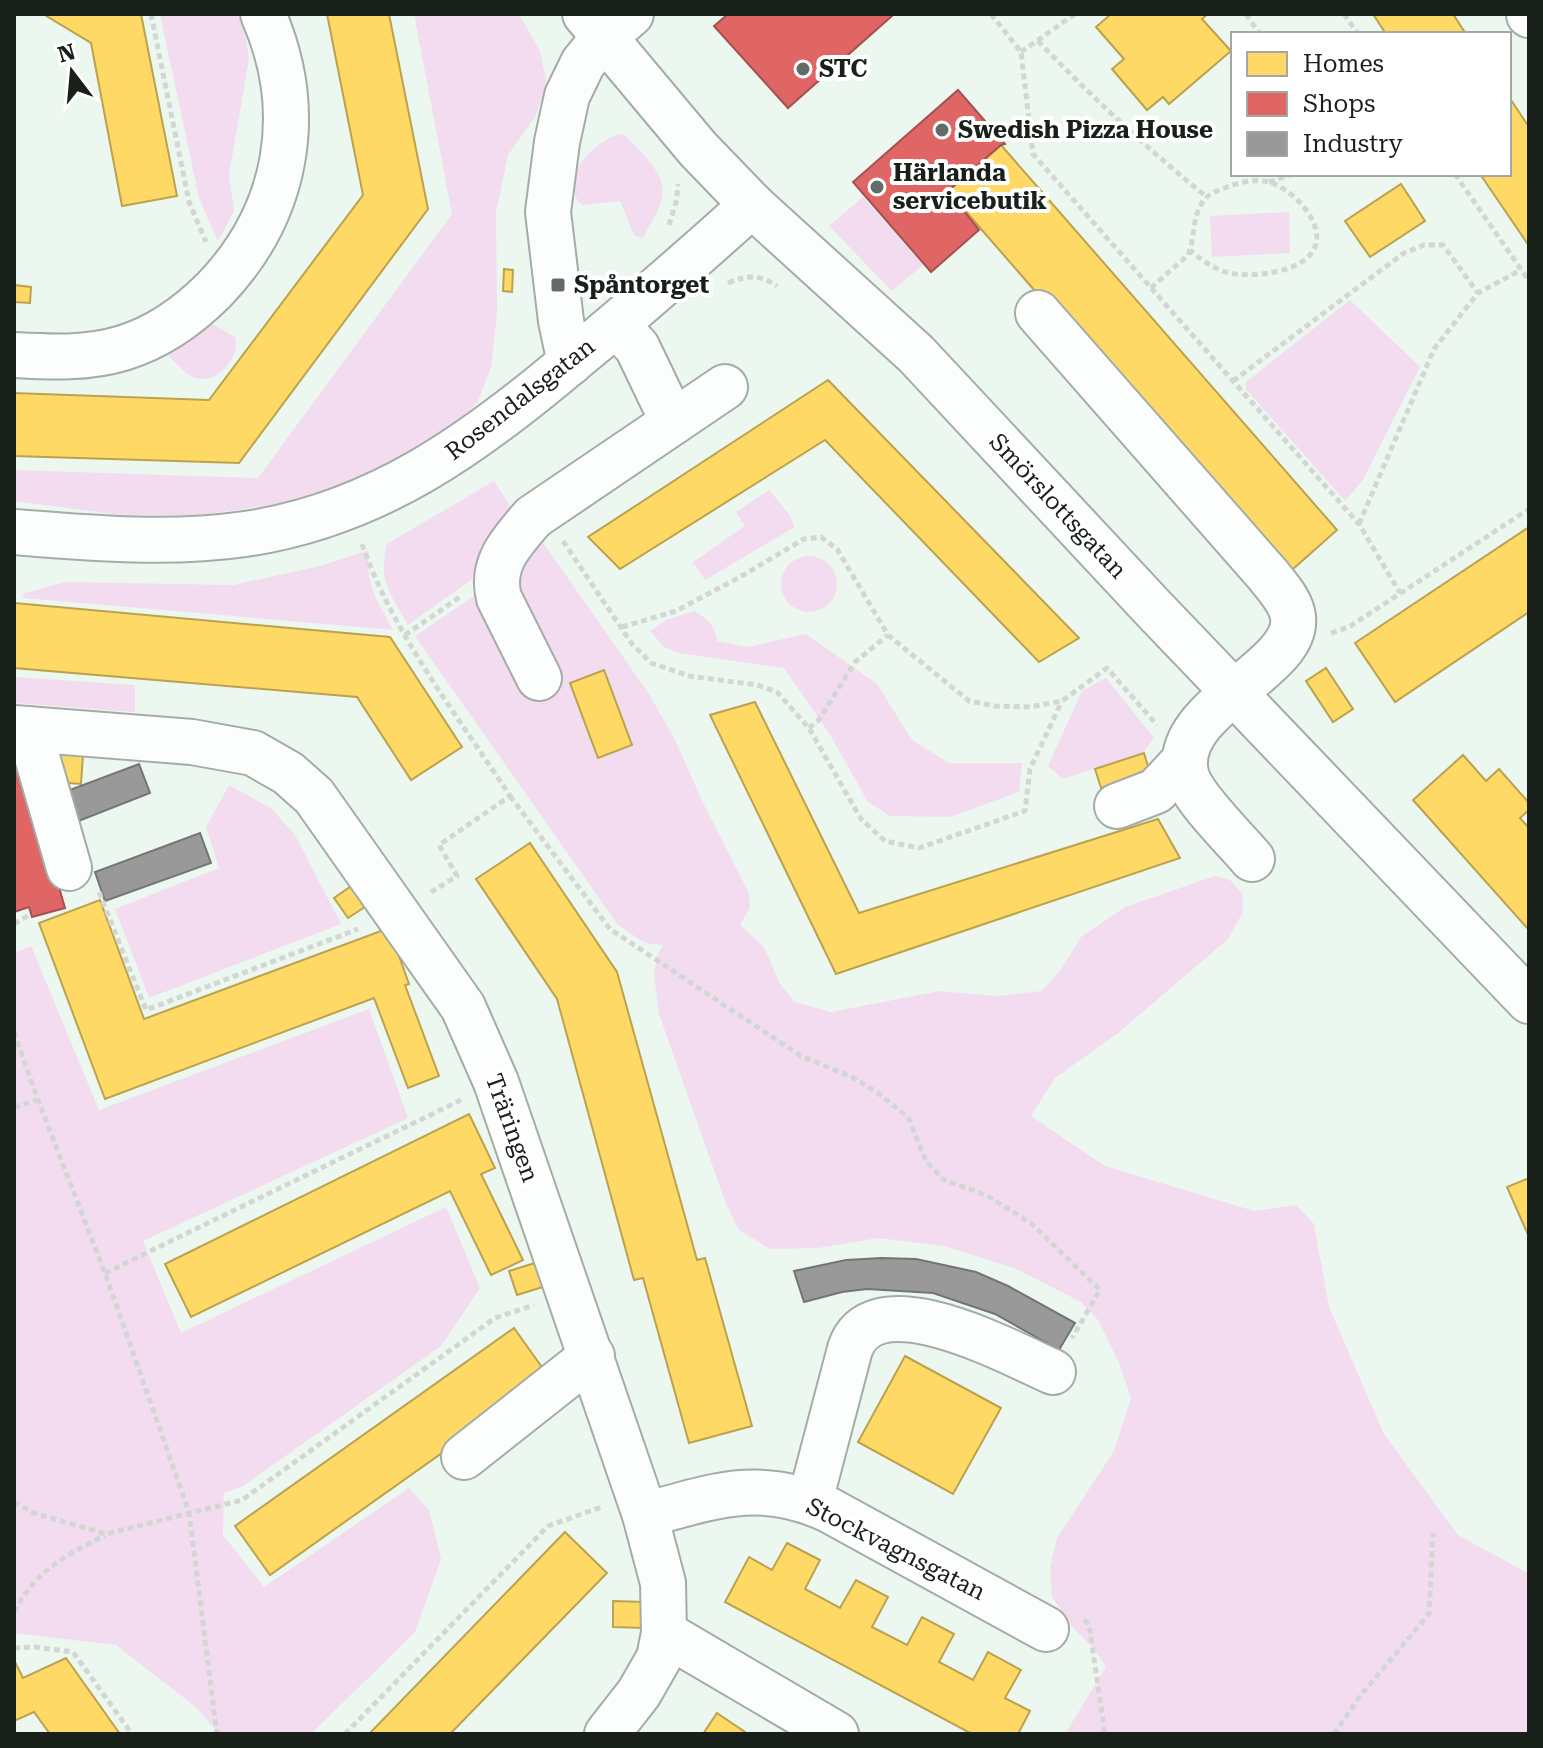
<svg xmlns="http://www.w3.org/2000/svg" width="1543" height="1748" font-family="'Roboto Serif',serif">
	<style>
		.green { fill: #f3dcf0 }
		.homes { fill: #ffd966; stroke: #baa24f; stroke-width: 2 }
		.shops { fill: #e06666; stroke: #a4514f; stroke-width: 2 }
		.industry { fill: #999; stroke: #737573; stroke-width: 2 }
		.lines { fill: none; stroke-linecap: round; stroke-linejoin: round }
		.minor-casing { stroke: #a4aca6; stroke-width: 48 }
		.path { stroke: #d3d7d4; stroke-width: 5; stroke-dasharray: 6 4; stroke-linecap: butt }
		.minor { stroke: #fcfefd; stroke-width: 44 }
		.poi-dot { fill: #636b65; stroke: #fff; stroke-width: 3 }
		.labels { text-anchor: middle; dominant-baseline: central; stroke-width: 8; stroke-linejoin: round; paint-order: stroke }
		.poi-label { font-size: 24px; font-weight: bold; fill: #19201a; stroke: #fff; text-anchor: start }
		.street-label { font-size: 24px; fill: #19201a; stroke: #fff }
	</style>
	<rect width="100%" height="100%" fill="#ecf7ef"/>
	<g class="green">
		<polygon points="160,14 237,14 245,33 249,59 229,175 234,211 218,241 199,198"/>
		<polygon points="414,14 519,14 540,51 547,85 535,117 508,155 496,212 497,313 491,368 477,403 452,426 410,453 344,484 282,503 205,515 120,515 14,501 14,470 258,478 452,214"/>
		<path d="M619,134L625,135C639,151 668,174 662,198C659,211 649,226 643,238L634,235L620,201L582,205C556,179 594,142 619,134Z"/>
		<polygon points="863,197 923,265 892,291 829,226"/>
		<polygon points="1289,212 1290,253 1212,257 1210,216"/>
		<polygon points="1350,300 1420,367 1363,480 1345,501 1246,389 1246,382"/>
		<path d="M215,325L235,337C241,358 215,387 193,377C184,373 176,363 169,356V353L204,326Z"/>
		<path d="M494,481L518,518L482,572L408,625C390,592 378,582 387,544Z"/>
		<polygon points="769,490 789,514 795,527 705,580 693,562 745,526 736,512"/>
		<polygon points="537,534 649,694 675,740 704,805 749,893 750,908 740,925 764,947 780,984 795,1002 831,1012 940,991 997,996 1042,991 1062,968 1081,937 1125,907 1215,876 1230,880 1242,893 1243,912 1227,940 1118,1033 1055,1078 1031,1116 1105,1166 1254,1211 1296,1205 1314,1224 1329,1307 1384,1434 1458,1535 1529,1574 1529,1734 1065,1734 1106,1667 1094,1649 1070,1624 1052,1597 1050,1568 1057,1538 1114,1451 1131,1398 1119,1363 1098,1320 1081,1302 1014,1268 944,1246 878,1238 818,1248 770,1249 739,1230 726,1204 659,1014 654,975 657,956 663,945 645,943 618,925 415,636 483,590"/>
		<path d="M369,550C365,585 377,600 393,630L24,598L22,594L65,582L233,585L320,566Z"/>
		<circle cx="809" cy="584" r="28"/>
		<path d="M694,611C707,619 716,625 717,641L748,647L806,634L877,684L912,740L949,763H1022L1019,792L950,817L890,816L868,802L829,733L784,668L678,653L664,647L650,631L666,620Z"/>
		<polygon points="14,677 135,685 135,712 14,703"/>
		<polygon points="1106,678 1154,738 1144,752 1063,779 1048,766 1082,691"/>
		<polygon points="229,785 271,808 295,835 341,924 149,998 115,909 219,868 206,827"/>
		<polygon points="31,946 99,1110 369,1009 408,1118 143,1241 181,1333 446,1207 480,1288 441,1346 243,1486 224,1493 223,1535 264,1587 409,1488 429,1510 441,1559 415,1632 311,1734 219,1734 197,1708 116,1645 14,1633 14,953"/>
	</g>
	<g class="homes">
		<polygon points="43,14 141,14 177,196 122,206 91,43"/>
		<polygon points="327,14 389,14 428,209 239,463 14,456 14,393 209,400 363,195"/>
		<polygon points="1111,14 1208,14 1202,19 1231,51 1169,104 1163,97 1147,110 1112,69 1124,59 1096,27"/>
		<polygon points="1373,14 1453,14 1466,34 1386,34"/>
		<polygon points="1509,97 1529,127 1529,246 1480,174 1509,174"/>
		<polygon points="1001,145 1337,530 1284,577 948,191"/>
		<polygon points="1401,184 1425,221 1370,257 1345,221"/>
		<polygon points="504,269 513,270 512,292 503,291"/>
		<polygon points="14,285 31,287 30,303 14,302"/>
		<polygon points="828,380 1079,638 1039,662 825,440 620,569 588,537"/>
		<polygon points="1529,527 1529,612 1395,702 1355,643"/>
		<polygon points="14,603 390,637 462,747 411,780 357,697 14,668"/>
		<polygon points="1326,668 1353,709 1333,722 1306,681"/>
		<polygon points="604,670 632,745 598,758 570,683"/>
		<polygon points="755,702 859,913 1158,819 1180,858 836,974 710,715"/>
		<polygon points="58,752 83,754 81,784 55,782"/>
		<polygon points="1144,753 1150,773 1104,797 1095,769"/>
		<polygon points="1463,755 1486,781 1499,769 1529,803 1529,810 1520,818 1529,828 1529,930 1413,800"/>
		<polygon points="530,843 617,972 697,1260 705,1258 752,1426 689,1443 643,1278 634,1280 557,999 476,879"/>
		<polygon points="360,880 374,901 348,918 334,898"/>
		<polygon points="100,900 144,1019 389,928 409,984 405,985 439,1076 408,1088 374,998 105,1099 39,923"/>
		<polygon points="469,1114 495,1168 481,1174 523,1260 491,1275 450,1191 191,1317 165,1264"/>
		<polygon points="1529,1178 1529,1237 1507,1187"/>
		<polygon points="538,1262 546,1286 517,1295 509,1271"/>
		<polygon points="514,1328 549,1377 270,1575 235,1526"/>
		<polygon points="905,1356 1001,1408 953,1494 858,1442"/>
		<polygon points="565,1532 607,1573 450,1734 369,1734"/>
		<polygon points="787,1543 820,1560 805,1589 840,1608 856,1580 888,1597 872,1627 907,1645 922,1617 954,1634 939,1662 973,1680 988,1652 1021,1670 1005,1698 1030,1711 1018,1734 972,1734 725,1602 749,1557 772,1570"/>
		<polygon points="613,1601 645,1602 644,1628 613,1627"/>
		<polygon points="66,1658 120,1734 50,1734 34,1712 14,1721 14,1660 23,1678"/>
		<polygon points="717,1713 748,1734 703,1734"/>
	</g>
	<g class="shops">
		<polygon points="728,14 893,14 893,15 788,108 714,26"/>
		<polygon points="958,90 1005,144 1001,145 948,191 979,230 931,272 853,182"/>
		<polygon points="23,762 65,908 32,917 29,907 14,912 14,764"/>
	</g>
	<g class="industry">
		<polygon points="139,764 150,793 71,824 59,794"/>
		<polygon points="200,833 211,863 105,901 95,872"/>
		<polygon points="881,1258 916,1259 976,1272 1008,1286 1075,1323 1059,1350 995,1314 933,1293 867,1289 842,1292 804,1302 794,1271 846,1260"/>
	</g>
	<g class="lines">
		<g class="minor-casing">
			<g id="minor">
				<polyline points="585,14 698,149 752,205 916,354 1152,607 1529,1001"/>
				<polyline points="1529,14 1529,15"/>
				<path d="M1038,313L1268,575C1278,588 1291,601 1293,617C1300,671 1166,709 1187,777C1194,799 1236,840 1252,859"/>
				<polyline points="616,325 637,347 673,422"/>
				<path d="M14,355C51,357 87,359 123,348C159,337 188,316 214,290C288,213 306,112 263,14"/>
				<polyline points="570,363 561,321 548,212 557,142 567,96 583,63 604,37 631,14"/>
				<path d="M14,532C90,538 169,545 245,534C376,515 475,443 573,360C634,310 693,258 752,205"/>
				<path d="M539,678L499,598C490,563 512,542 533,517L725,387"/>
				<polyline points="14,728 192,742 253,753 288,773 314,796 463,1007 496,1082 645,1515 663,1583 664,1633 659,1658 639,1693 607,1734"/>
				<polyline points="29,729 69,868"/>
				<polyline points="1117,806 1156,791 1185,760"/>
				<polyline points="464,1457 592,1356"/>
				<path d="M810,1501L850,1349C874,1278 1010,1353 1053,1372"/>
				<path d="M645,1515C714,1496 760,1478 829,1510L1046,1629"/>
				<polyline points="664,1633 836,1734"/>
			</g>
		</g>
		<g class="path">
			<polyline points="151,14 189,202 206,242"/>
			<polyline points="991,14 1021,52 1033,154 1359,524 1400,593"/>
			<polyline points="1246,14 1260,34"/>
			<polyline points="1344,14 1358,34"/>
			<path d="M1038,41C1091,96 1147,149 1207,197"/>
			<polyline points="1021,52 1075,14"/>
			<polyline points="1455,174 1529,281"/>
			<polyline points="1269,182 1293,174"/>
			<polyline points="669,225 677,199 678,184"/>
			<path d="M728,283C748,275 759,274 777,286"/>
			<path d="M1151,288L1188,255C1195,239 1192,218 1202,203C1208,193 1217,191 1227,187C1237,183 1253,179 1264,181C1289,184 1331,226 1312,252C1304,265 1283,271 1269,273C1234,278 1216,273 1190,250"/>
			<polyline points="1233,381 1404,253 1424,245 1443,245 1478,293"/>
			<polyline points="1359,524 1434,349 1478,293 1521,270"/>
			<polyline points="563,541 632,644 651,663 689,676 757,685 777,692 809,728 861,819 885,841 919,848 1025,811 1030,769 1062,701"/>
			<path d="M362,544C392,632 459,718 510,796L439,845L457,876L431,892"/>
			<polyline points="622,627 676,611 740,577 804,539 821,537 837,549 888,635 969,701 995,706 1030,707 1062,701 1107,668 1157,725"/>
			<polyline points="1331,633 1349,627 1529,509"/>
			<polyline points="405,635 460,597"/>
			<polyline points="809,728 818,721 855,662 888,635"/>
			<polyline points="510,796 610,929 801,1056 852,1077 878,1093 908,1117 926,1161 944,1180 986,1195 1032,1224 1100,1290 1072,1338"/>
			<polyline points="99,892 146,1010 358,929"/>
			<polyline points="14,924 31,914"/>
			<polyline points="14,1032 38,1100 105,1273 189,1512 217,1734"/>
			<polyline points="14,1107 38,1100"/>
			<polyline points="105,1273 461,1100"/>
			<polyline points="14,1502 34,1513 106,1534 242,1500 495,1318 534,1305"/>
			<path d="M14,1612C37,1569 64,1557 105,1535"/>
			<polyline points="1084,1620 1089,1624 1105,1734"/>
			<polyline points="14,1648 35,1647 73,1652 132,1734"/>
			<polyline points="345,1734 548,1526 602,1507"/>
			<polyline points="1334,1734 1360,1696 1429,1614 1433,1533"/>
		</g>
		<use href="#minor" class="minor"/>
	</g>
	<g class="poi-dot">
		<circle cx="803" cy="69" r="8"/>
		<circle cx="942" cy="130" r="8"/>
		<circle cx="877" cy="187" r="8"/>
		<rect x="550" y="277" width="16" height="16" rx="4"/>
	</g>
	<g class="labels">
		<g class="poi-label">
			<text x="819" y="69">STC</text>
			<text x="958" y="130">Swedish Pizza House</text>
			<text x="893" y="173">Härlanda<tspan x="893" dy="28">servicebutik</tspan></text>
			<text x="574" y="285">Spåntorget</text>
		</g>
		<g class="street-label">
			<text transform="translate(520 399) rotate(-38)">Rosendalsgatan</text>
			<text transform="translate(1058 506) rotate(47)">Smörslottsgatan</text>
			<text transform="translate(512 1128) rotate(70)">Träringen</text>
			<text transform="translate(896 1549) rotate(27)">Stockvagnsgatan</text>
		</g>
	</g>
	<rect width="1543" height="1748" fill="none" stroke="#19201a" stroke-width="32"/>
	<rect x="1231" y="32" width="280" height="144" fill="#ffffff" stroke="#a3a6a3" stroke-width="2"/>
	<rect x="1247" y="52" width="40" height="24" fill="#ffd966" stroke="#a3a6a3" stroke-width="2"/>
	<text x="1303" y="72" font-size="24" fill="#19201a">Homes</text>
	<rect x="1247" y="92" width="40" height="24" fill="#e06666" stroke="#a3a6a3" stroke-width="2"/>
	<text x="1303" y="112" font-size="24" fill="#19201a">Shops</text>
	<rect x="1247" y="132" width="40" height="24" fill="#999999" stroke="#a3a6a3" stroke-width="2"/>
	<text x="1303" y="152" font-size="24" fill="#19201a">Industry</text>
	<g transform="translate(72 72) rotate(344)" stroke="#ffffff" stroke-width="6" paint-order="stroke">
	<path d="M0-6L14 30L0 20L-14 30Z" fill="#19201a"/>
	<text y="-12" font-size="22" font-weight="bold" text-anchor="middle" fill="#19201a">N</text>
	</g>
</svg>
